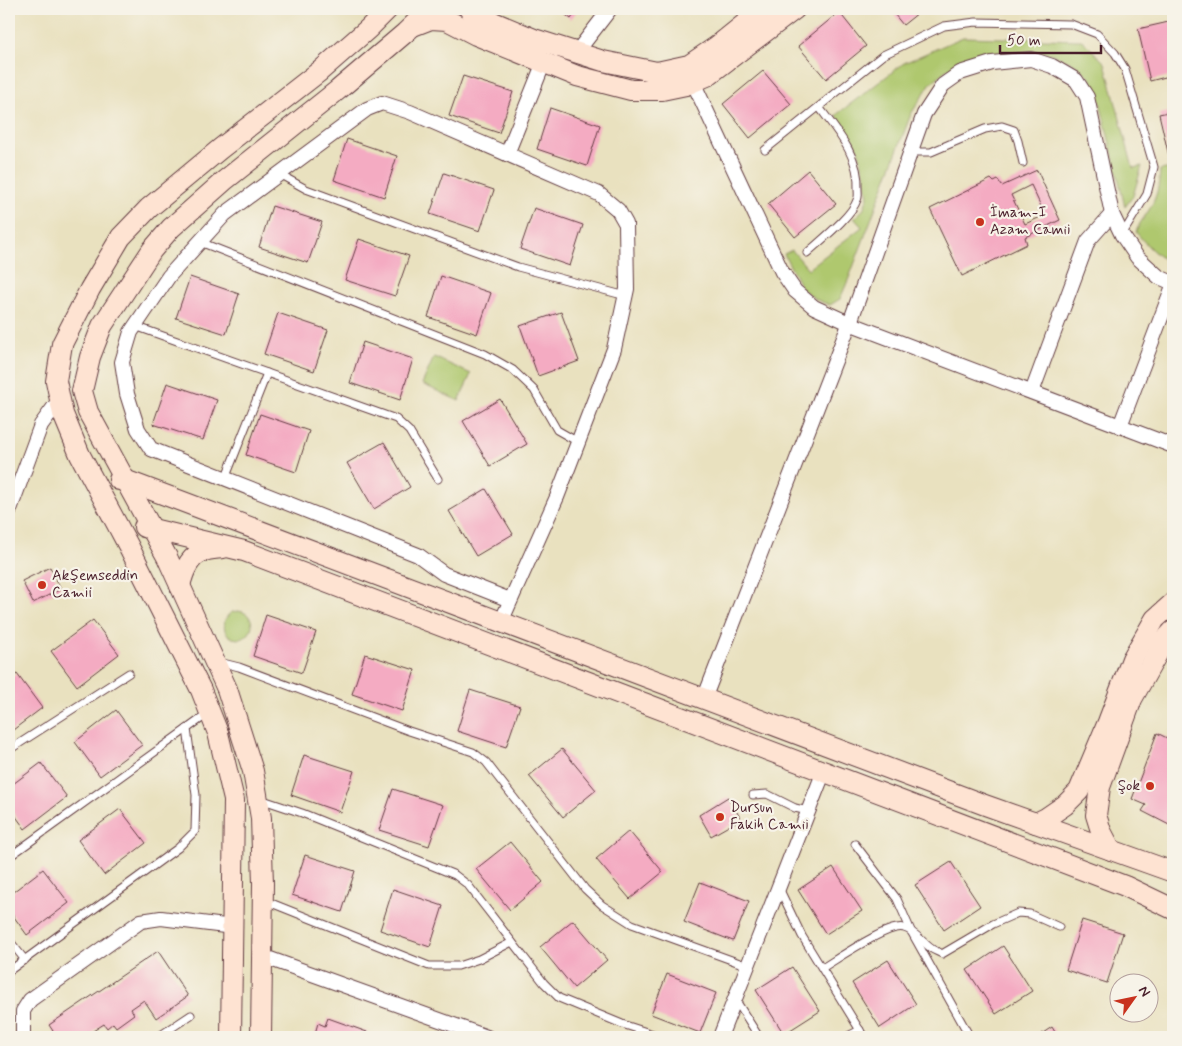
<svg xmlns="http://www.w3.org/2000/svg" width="1182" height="1046" font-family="Mynerve,sans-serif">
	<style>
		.green { fill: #afc86e; stroke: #7c744c }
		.building { fill: #f4abc2; fill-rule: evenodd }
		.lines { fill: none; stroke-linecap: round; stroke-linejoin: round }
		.lane-casing { stroke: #623c41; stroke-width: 9 }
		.street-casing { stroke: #623c41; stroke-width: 16 }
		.secondary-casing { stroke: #623c41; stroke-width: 22 }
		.lane { stroke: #fff; stroke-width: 7 }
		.street { stroke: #fff; stroke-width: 14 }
		.secondary { stroke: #fee3d2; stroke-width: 20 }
		.poi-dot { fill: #c8321e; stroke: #f7f3e8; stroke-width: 2 }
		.labels { text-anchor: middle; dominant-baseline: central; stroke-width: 4.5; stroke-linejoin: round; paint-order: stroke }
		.poi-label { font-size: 15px; fill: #4a1f2b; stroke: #f7f3e8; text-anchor: start }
	</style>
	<rect width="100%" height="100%" fill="#f7f3e8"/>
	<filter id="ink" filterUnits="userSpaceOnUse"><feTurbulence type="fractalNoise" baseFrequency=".02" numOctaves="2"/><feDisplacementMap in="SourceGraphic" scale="10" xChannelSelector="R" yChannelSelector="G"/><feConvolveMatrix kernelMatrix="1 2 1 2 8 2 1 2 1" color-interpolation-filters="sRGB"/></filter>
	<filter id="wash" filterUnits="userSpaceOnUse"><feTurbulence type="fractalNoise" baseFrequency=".0096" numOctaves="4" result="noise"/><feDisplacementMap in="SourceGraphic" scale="20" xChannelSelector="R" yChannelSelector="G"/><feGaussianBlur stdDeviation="1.12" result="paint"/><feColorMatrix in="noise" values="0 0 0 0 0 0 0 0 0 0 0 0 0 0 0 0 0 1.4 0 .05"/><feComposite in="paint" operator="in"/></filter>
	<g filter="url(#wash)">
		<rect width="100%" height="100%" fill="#e9e1bf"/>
		<g class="green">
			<polygon points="963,37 1082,40 1105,63 1133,168 1142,166 1133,196 1125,207 1099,98 1090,78 1082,70 1072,63 1052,54 1032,52 1001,52 979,55 961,62 945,71 930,84 911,114 849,278 840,299 830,305 817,300 802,289 784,254 792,250 808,269 862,227 854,218 863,210 868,197 864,172 858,149 836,115 904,63"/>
			<path d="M1173,168V265C1158,257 1146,245 1136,232C1139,223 1144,218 1149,210C1157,197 1159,186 1160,170Z"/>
			<polygon points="434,357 471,374 459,401 422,384"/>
			<circle cx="238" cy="625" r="14"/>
		</g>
		<g id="blocks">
			<g class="building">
				<polygon points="558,9 578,9 571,19"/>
				<polygon points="890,9 923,9 903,25"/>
				<polygon points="839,12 866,46 826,79 798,46"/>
				<polygon points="1173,21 1173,75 1150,81 1138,29"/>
				<polygon points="763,71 791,104 750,138 723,104"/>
				<polygon points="463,76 513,92 499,133 449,116"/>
				<polygon points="550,108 600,125 587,166 537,149"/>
				<polygon points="1173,111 1173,165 1171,165 1159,114"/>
				<polygon points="347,139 397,156 384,197 334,180"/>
				<polygon points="808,170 836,204 795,237 768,204"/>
				<path d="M1037,170L1060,220L1025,237L1027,244L962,276L930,209L991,179L994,182L998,180L1002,186ZM1031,185L1045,215L1025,224L1011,195Z"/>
				<polygon points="444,173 494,190 480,231 430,214"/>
				<polygon points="272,206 322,222 308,263 259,247"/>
				<polygon points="534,208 583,225 570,266 520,249"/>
				<polygon points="359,239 409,256 395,296 345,280"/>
				<polygon points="441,276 491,293 477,334 428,317"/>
				<polygon points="190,277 239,294 226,334 176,318"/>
				<polygon points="561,312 579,361 538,376 520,326"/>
				<polygon points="278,313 328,330 314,371 264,354"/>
				<polygon points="363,342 413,359 400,400 350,383"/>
				<polygon points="167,383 217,400 203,440 153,424"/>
				<polygon points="500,399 527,444 490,466 463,421"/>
				<polygon points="260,414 309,431 296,472 246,455"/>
				<polygon points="384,442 410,487 374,509 347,463"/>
				<polygon points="486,489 513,534 476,556 449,511"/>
				<polygon points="50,567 61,589 33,603 22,581"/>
				<polygon points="266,615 316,632 302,673 253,656"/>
				<polygon points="93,620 119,654 77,686 51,651"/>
				<polygon points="365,654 415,670 402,711 352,694"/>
				<polygon points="17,674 42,708 9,733 9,679"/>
				<polygon points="470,690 520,706 506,747 457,731"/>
				<polygon points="116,710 142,745 100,776 75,742"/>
				<polygon points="1157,733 1173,741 1173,827 1142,811 1146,805 1132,799"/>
				<polygon points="562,749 596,790 563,817 529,776"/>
				<polygon points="304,755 354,771 340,812 291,795"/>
				<polygon points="41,763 67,797 25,829 9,807 9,787"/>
				<polygon points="393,789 443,805 429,846 379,830"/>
				<polygon points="728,797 741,819 711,836 699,815"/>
				<polygon points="120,809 146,843 104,875 78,840"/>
				<polygon points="629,831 663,872 630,899 596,859"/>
				<polygon points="510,842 543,882 510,910 476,869"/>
				<polygon points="305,855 355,871 342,912 292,895"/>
				<polygon points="951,862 980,906 944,930 915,885"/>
				<polygon points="833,867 862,911 826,934 798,890"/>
				<polygon points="43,869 69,903 27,935 9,910 9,895"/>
				<polygon points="700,882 749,901 733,941 684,922"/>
				<polygon points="393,889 443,906 430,947 380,930"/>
				<polygon points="573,920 607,960 574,988 540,947"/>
				<polygon points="1082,920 1123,933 1107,983 1066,970"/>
				<polygon points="1003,946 1032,991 996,1014 967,970"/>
				<polygon points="158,951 188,996 156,1018 144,1000 131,1009 134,1014 116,1027 113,1023 107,1028 104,1024 93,1031 97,1037 57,1037 49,1025"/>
				<polygon points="888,960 916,1004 880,1028 852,983"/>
				<polygon points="792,967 820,1011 784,1034 756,990"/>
				<polygon points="667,974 716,993 700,1033 651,1014"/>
				<polygon points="328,1018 367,1032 365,1037 314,1037 318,1023 325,1026"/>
				<polygon points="1052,1027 1058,1037 1037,1037"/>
			</g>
		</g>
	</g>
	<g filter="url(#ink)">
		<use href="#blocks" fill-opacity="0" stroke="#623c41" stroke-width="1"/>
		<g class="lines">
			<g class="lane-casing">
				<g id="lane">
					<polyline points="765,150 883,55 944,26 976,22 1071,24 1097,34 1115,53 1125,69 1154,167 1147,194 1122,235"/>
					<polyline points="911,152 931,152 985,129 1002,126 1014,130 1018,141 1023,163"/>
					<polyline points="279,174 306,189 518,267 626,296"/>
					<polyline points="200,242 485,354 513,370 534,390 557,430 578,442"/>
					<path d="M807,253C820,241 852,216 857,200C859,197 858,192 858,189C860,157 837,131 819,107"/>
					<polyline points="135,326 396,419 409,431 438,479"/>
					<polyline points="225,479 267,373"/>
					<polyline points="219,662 239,667 409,731 473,752 486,762 585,889 602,905 632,924 748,966"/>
					<polyline points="9,750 129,673"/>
					<polyline points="753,795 767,794 795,808 808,811"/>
					<polyline points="260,799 302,813 455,875 468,885 544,983 559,998 622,1024 662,1037"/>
					<polyline points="855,844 897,899 912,933 970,1037"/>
					<polyline points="9,857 209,713"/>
					<polyline points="779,888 802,936 864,1037"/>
					<polyline points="266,901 429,966 458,966 479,959 512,942"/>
					<polyline points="9,940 25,960"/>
					<path d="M822,968C837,959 889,923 904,928C915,931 923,943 932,949C935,951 939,952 942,954L993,924L1018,913L1030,914L1059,927"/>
					<polyline points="9,971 178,848 195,831 196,795 187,729"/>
					<polyline points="735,999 759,1037"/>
					<polyline points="158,1037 191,1015"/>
					<polyline points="846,1037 860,1030"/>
				</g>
			</g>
			<g class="street-casing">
				<g id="street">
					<polyline points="576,53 610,9"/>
					<polyline points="693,82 782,272 795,291 814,307 849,323 1173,446"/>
					<polyline points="507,154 544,62"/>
					<polyline points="1032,392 1088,241 1112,214"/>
					<polyline points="1120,426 1173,286"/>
					<polyline points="9,512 41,425 60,399"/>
					<polyline points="501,622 557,497 614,349 627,289 626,224 618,210 599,194 410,112 382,103 367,109 225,214 169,276 131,332 122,362 127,394 138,429 151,449 418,555 444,574 510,600"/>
					<polyline points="704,699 852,317 924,114 943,85 960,73 992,63 1031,59 1052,66 1076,80 1087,97 1112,214 1122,235 1137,257 1159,277 1173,283"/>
					<polyline points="262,956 487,1037"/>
					<polyline points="23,1037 23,1011 30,1000 141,921 161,918 233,927"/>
					<polyline points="720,1037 824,771"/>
				</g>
			</g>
			<g class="secondary-casing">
				<g id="secondary">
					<polyline points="469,9 474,14 534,39 603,61 657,72 689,65 717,46 763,9"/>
					<polyline points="413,26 431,19 447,20 476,35 577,76 631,90 662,90 686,85 707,76 795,9"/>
					<polyline points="119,480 125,480 173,498 985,805 1173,872"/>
					<polyline points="144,527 244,551 1125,886 1173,909"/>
					<path d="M180,586C183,573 189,557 202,552C208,549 216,549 223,548"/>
					<polyline points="1036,823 1046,818 1065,805 1079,791 1108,722 1132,659 1155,619 1173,603"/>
					<polyline points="1111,850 1101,831 1096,815 1100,787 1132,699 1165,640 1173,631"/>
					<polyline points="231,1037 234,800 218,733 201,690 128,545 80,455 63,414 56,381 62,344 90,289 121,237 149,208 220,149 320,71 368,29 388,9"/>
					<polyline points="261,1037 263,884 261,818 253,771 227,689 167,557 88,412 82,391 90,357 102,326 152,250 171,228 224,181 338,90 405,33 430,9"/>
				</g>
			</g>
			<use href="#lane" class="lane"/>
			<use href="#street" class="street"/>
			<use href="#secondary" class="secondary"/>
		</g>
	</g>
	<g class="poi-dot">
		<circle cx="980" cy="222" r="5"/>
		<circle cx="42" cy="585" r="5"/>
		<circle cx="1150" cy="786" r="5"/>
		<circle cx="720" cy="817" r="5"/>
	</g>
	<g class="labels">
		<g class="poi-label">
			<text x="990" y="213">İmam-I<tspan x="990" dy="17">Azam Camii</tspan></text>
			<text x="52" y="576">Akşemseddin<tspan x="52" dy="17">Camii</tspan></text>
			<text x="1140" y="786" text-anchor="end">Şok</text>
			<text x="730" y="808">Dursun<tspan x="730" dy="17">Fakih Camii</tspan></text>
		</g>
	</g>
	<rect width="1182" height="1046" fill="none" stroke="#f7f3e8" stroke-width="30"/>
	<g transform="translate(1134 998) rotate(57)"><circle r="24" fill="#f7f3e8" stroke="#b29e9c"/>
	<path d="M0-4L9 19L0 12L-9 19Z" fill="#c8321e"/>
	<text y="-8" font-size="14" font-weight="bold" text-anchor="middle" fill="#4a1f2b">N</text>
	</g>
	<path d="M1000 45v8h101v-8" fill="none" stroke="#4a1f2b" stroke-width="2.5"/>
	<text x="1007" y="45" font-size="15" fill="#4a1f2b" stroke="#f7f3e8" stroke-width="4" paint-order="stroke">50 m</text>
</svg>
